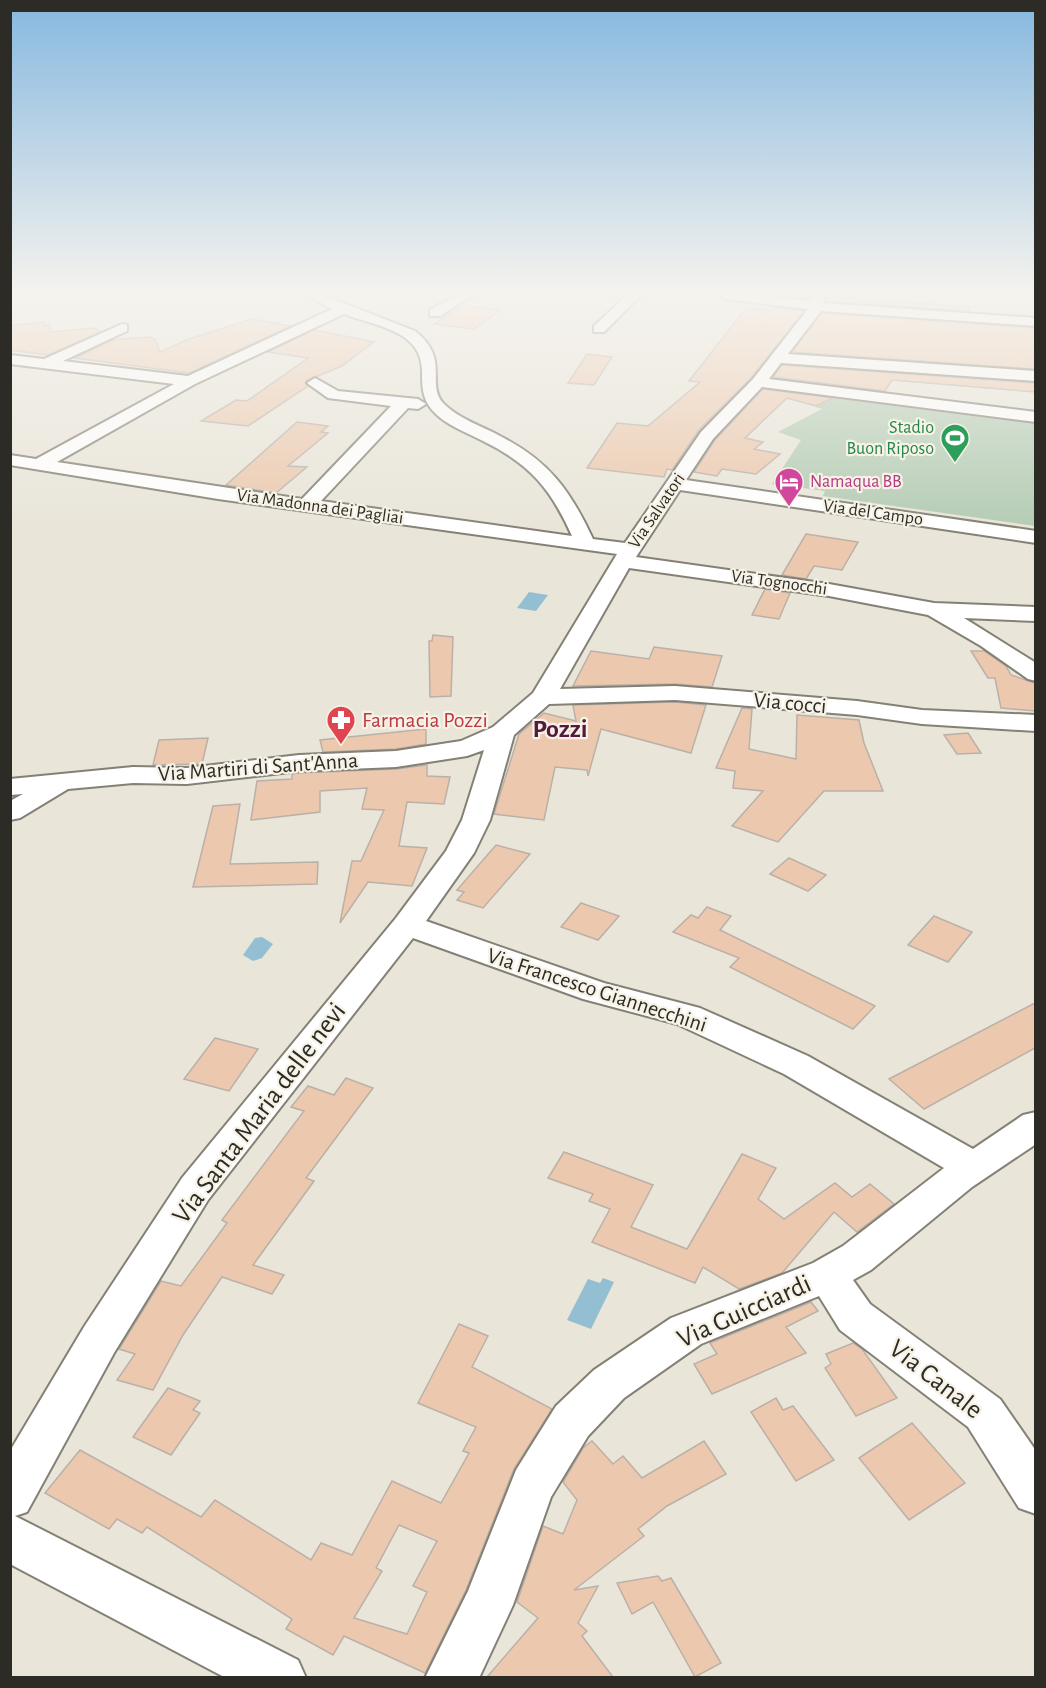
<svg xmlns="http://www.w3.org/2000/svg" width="1046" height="1688" font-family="'Alegreya Sans',sans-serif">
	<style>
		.green { fill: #b3cbb3 }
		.water { fill: #94bfd2 }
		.building { fill: #ecc9ae; stroke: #bbb0a8; stroke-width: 1.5; fill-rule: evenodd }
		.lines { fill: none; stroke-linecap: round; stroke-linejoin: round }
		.street-casing { stroke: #848075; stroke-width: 4 }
		.street { fill: #fff; fill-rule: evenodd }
		.labels { text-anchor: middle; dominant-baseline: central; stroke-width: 4.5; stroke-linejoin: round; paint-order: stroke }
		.far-leisure-label { font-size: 18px; fill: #27864d; stroke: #f7f2e6; text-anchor: end }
		.far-hotel-label { font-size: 18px; fill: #b23c85; stroke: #f7f2e6; text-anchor: start }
		.far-street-label { font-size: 18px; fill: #2c2b26; stroke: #f7f2e6 }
		.street-label { font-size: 22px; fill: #2c2b26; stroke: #f7f2e6 }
		.health-label { font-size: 22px; fill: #be3a42; stroke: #f7f2e6; text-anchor: start }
		.quarter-label { font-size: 26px; font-weight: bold; fill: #55193e; stroke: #f7f2e6 }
		.near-street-label { font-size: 27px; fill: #2c2b26; stroke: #f7f2e6 }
	</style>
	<rect width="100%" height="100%" fill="#e9e5d9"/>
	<polygon class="green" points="834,398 1035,423 1035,526 823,496 825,491 772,484 801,440 778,432 822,409 815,407"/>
	<g class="water">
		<polygon points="529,592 548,595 536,611 517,608"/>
		<polygon points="262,937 273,944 262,958 253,961 243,955 255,938"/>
		<polygon points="603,1278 614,1282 591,1329 567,1320 588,1279 600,1283"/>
	</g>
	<g class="building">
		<polygon points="836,295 864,295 864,299 970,307 969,311 834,302"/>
		<polygon points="464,305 500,310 474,329 434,324"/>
		<polygon points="775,307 804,311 751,378 699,430 672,470 667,469 664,477 587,468 617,423 648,426 700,382 689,381 746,308 772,311"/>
		<polygon points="822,313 1035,328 1035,369 792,352"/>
		<polygon points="252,319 290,326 189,373 75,358 113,340 149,337 155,339 160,352 189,339"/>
		<polygon points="45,322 45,325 50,325 50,332 95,328 100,332 48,355 10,350 12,325"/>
		<polygon points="314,330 374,342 342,366 306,381 308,386 248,426 201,421 236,400 247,401 308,358 268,352"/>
		<polygon points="587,354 612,357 594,385 568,383"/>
		<polygon points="782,365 1035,383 1035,392 892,380 885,391 773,377"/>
		<polygon points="763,389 833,398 816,406 787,398 745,438 763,442 754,449 780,454 756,474 722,469 717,476 694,472 715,440"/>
		<polygon points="297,422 328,426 321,432 328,433 288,466 307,467 276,493 226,485"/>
		<polygon points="806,534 858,542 842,570 814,566 806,579 782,575"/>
		<polygon points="765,589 790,593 779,619 752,615"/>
		<polygon points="433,635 453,637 451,696 430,697 429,641 432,641"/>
		<polygon points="654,647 722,656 712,687 675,684 573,686 591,651 649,659"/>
		<polygon points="971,651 984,651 1006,666 1011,675 1035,683 1035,711 1001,708 995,678 988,678"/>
		<polygon points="675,702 706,705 691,753 601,729 588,776 587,770 555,767 544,820 494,814 519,734 544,713 576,721 573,705"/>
		<polygon points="742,708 752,709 749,749 796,759 797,715 859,720 864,743 883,791 824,791 778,842 732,826 763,791 733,788 735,771 716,768"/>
		<polygon points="426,729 426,744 396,749 323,752 320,740"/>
		<polygon points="968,733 981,753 957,754 944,735"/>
		<polygon points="208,738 202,764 153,765 159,740"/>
		<polygon points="427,765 427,776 450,777 444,804 407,802 399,846 427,848 412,886 368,882 340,923 352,861 361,861 384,810 362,809 367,788 320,791 320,812 251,820 257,781 292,779 292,774 299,773 396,769"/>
		<polygon points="240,804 230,864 318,862 317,884 193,887 213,806"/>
		<polygon points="496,845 530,854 483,908 457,900 464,892 457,890"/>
		<polygon points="789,858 826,875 808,891 770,874"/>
		<polygon points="581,903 619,916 598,940 561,927"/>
		<polygon points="707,907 731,916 720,930 875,1006 853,1029 730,967 739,958 673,932 691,915 698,918"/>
		<polygon points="934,916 972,932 948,962 908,945"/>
		<polygon points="1035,1003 1035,1048 924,1109 889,1079"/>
		<polygon points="215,1038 258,1049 229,1091 184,1079"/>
		<polygon points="346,1078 373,1088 306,1178 314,1181 253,1265 284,1275 272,1294 222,1277 183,1335 153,1390 117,1380 135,1354 119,1349 161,1281 181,1286 227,1223 222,1220 304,1111 291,1107 308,1086 334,1095"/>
		<polygon points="564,1152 653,1185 631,1227 687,1249 742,1154 776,1168 758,1199 784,1219 835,1183 852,1197 870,1184 894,1204 857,1232 834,1212 782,1273 739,1289 703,1267 695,1283 592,1242 610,1209 589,1201 593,1194 548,1178"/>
		<polygon points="811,1302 818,1311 786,1327 806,1353 712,1394 694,1364 717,1354 710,1343"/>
		<path d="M459,1324L488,1336L472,1367L552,1409L514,1469L466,1590L425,1673L344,1636L333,1655L286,1629L292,1619L147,1527L142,1533L117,1519L109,1529L45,1493L80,1450L201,1517L215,1500L311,1560L321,1543L352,1555L392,1481L441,1503L469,1453L463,1451L476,1427L418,1403ZM399,1525L437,1541L413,1586L427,1592L407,1634L354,1618L382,1571L376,1568Z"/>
		<polygon points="853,1343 862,1349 897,1398 856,1416 825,1368 831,1364 826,1354"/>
		<polygon points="168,1388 200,1401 193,1410 200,1413 171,1455 133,1437"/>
		<polygon points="776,1398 783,1410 793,1406 834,1460 796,1481 751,1412"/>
		<polygon points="912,1423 965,1483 909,1520 859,1458"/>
		<polygon points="592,1441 613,1464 623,1456 642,1478 704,1441 726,1474 667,1506 638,1529 644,1536 574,1590 598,1586 578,1623 587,1631 582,1636 613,1677 487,1677 538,1618 517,1602 543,1526 563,1534 577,1500 563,1482 583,1448"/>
		<polygon points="658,1576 662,1581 671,1578 721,1663 695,1677 653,1602 632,1614 617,1583"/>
	</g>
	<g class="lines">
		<g class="street-casing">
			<g id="street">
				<path d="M306,295H323L415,331C451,359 425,384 444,404C459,419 482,426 500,436C549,461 570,490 593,539L625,543L701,432L753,379L808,309L726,299L720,295H761L810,301L812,295H825L823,303L1036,318V326L821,311L788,354L1036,371V381L781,363L769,379L1036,412V422L762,387L713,439L686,480L1036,531V543L680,490L636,557L829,584L934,603L1036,607V621L964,618L1036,663V681L1028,679L981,646L928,615L829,596L629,568L560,689L675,686L857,701L922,710L1036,715V731L922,724L857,715L675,700L549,704L514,735L490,820L474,853L426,921L604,983L700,1008L808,1056L973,1149L1023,1115L1036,1112V1144L972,1187L871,1270L853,1280L870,1304L1000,1399L1036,1451V1514L1019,1508L968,1427L840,1330L819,1296L701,1344L624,1398L588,1436L551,1497L513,1605L479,1678H425L468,1591L516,1470L556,1406L594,1370L671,1318L813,1263L843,1246L944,1168L784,1074L677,1024L583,999L413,938L208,1200L114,1353L27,1512L15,1516L298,1660L306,1678H226L10,1564V1451L84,1327L182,1178L396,918L446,851L462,820L484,750L467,756L396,767L299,771L187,784L133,783L68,789L20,818L10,820V801L23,794L10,795V779L133,767L187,768L299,755L396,751L461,741L493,727L533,693L617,554L218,499L10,465V455L36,459L174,384L10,364V355L44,359L122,324L127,325V331L63,361L188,376L332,309ZM344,314C375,326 422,330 422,371C422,386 422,398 432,410C445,425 466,432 483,441C530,464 551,489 572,536L321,501L408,408L418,409L426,404L418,399L338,391L315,378L307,383L328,398L391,406L302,499L57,462L195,384Z"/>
				<polygon points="457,295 473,295 440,316 430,316 430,310"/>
				<polygon points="627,295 641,295 604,332 594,332 594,326"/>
			</g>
		</g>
		<use href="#street" class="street"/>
	</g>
	<linearGradient id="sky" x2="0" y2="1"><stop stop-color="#86b8df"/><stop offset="0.55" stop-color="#f5f3ee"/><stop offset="1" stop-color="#f5f3ee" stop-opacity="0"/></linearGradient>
	<rect width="1046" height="532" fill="url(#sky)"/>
	<defs>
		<g id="stadium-pin" transform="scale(1.5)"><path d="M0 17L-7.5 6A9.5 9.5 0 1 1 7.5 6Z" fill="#2e9e5b" stroke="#f7f2e6"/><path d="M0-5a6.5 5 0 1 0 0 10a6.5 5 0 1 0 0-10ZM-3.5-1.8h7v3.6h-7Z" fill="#fff"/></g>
		<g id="hotel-pin" transform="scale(1.5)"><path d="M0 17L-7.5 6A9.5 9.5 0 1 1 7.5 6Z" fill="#d1479c" stroke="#f7f2e6"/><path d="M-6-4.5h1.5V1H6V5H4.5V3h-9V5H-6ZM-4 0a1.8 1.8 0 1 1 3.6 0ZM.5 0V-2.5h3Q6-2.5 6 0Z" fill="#fff"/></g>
		<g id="pharmacy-pin" transform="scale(1.5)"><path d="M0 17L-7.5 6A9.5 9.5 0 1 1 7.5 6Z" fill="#e0444e" stroke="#f7f2e6"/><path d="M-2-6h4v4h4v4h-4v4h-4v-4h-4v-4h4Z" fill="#fff"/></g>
	</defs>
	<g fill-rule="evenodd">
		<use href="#stadium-pin" x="955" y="438"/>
		<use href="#hotel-pin" x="789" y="482"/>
		<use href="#pharmacy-pin" x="341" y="720"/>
	</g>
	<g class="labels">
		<g class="far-leisure-label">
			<text x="934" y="428">Stadio<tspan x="934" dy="21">Buon Riposo</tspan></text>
		</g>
		<g class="far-hotel-label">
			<text x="810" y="482">Namaqua BB</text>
		</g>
		<g class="far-street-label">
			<text transform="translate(320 507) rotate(8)">Via Madonna dei Pagliai</text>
			<text transform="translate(657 511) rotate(-56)">Via Salvatori</text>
			<text transform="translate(873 513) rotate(8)">Via del Campo</text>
			<text transform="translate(779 583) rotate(8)">Via Tognocchi</text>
		</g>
		<g class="street-label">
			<text transform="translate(790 703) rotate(5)">Via cocci</text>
			<text transform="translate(258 767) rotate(-4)">Via Martiri di Sant'Anna</text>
			<text transform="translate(597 990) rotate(18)">Via Francesco Giannecchini</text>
		</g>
		<g class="health-label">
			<text x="362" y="720">Farmacia Pozzi</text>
		</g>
		<g class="quarter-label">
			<text x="560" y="729">Pozzi</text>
		</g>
		<g class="near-street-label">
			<text transform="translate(259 1113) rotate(-53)">Via Santa Maria delle nevi</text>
			<text transform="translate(744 1311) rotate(-24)">Via Guicciardi</text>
			<text transform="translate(936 1379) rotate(38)">Via Canale</text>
		</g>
	</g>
	<rect width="1046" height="1688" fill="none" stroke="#2c2b26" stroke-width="24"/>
</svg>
